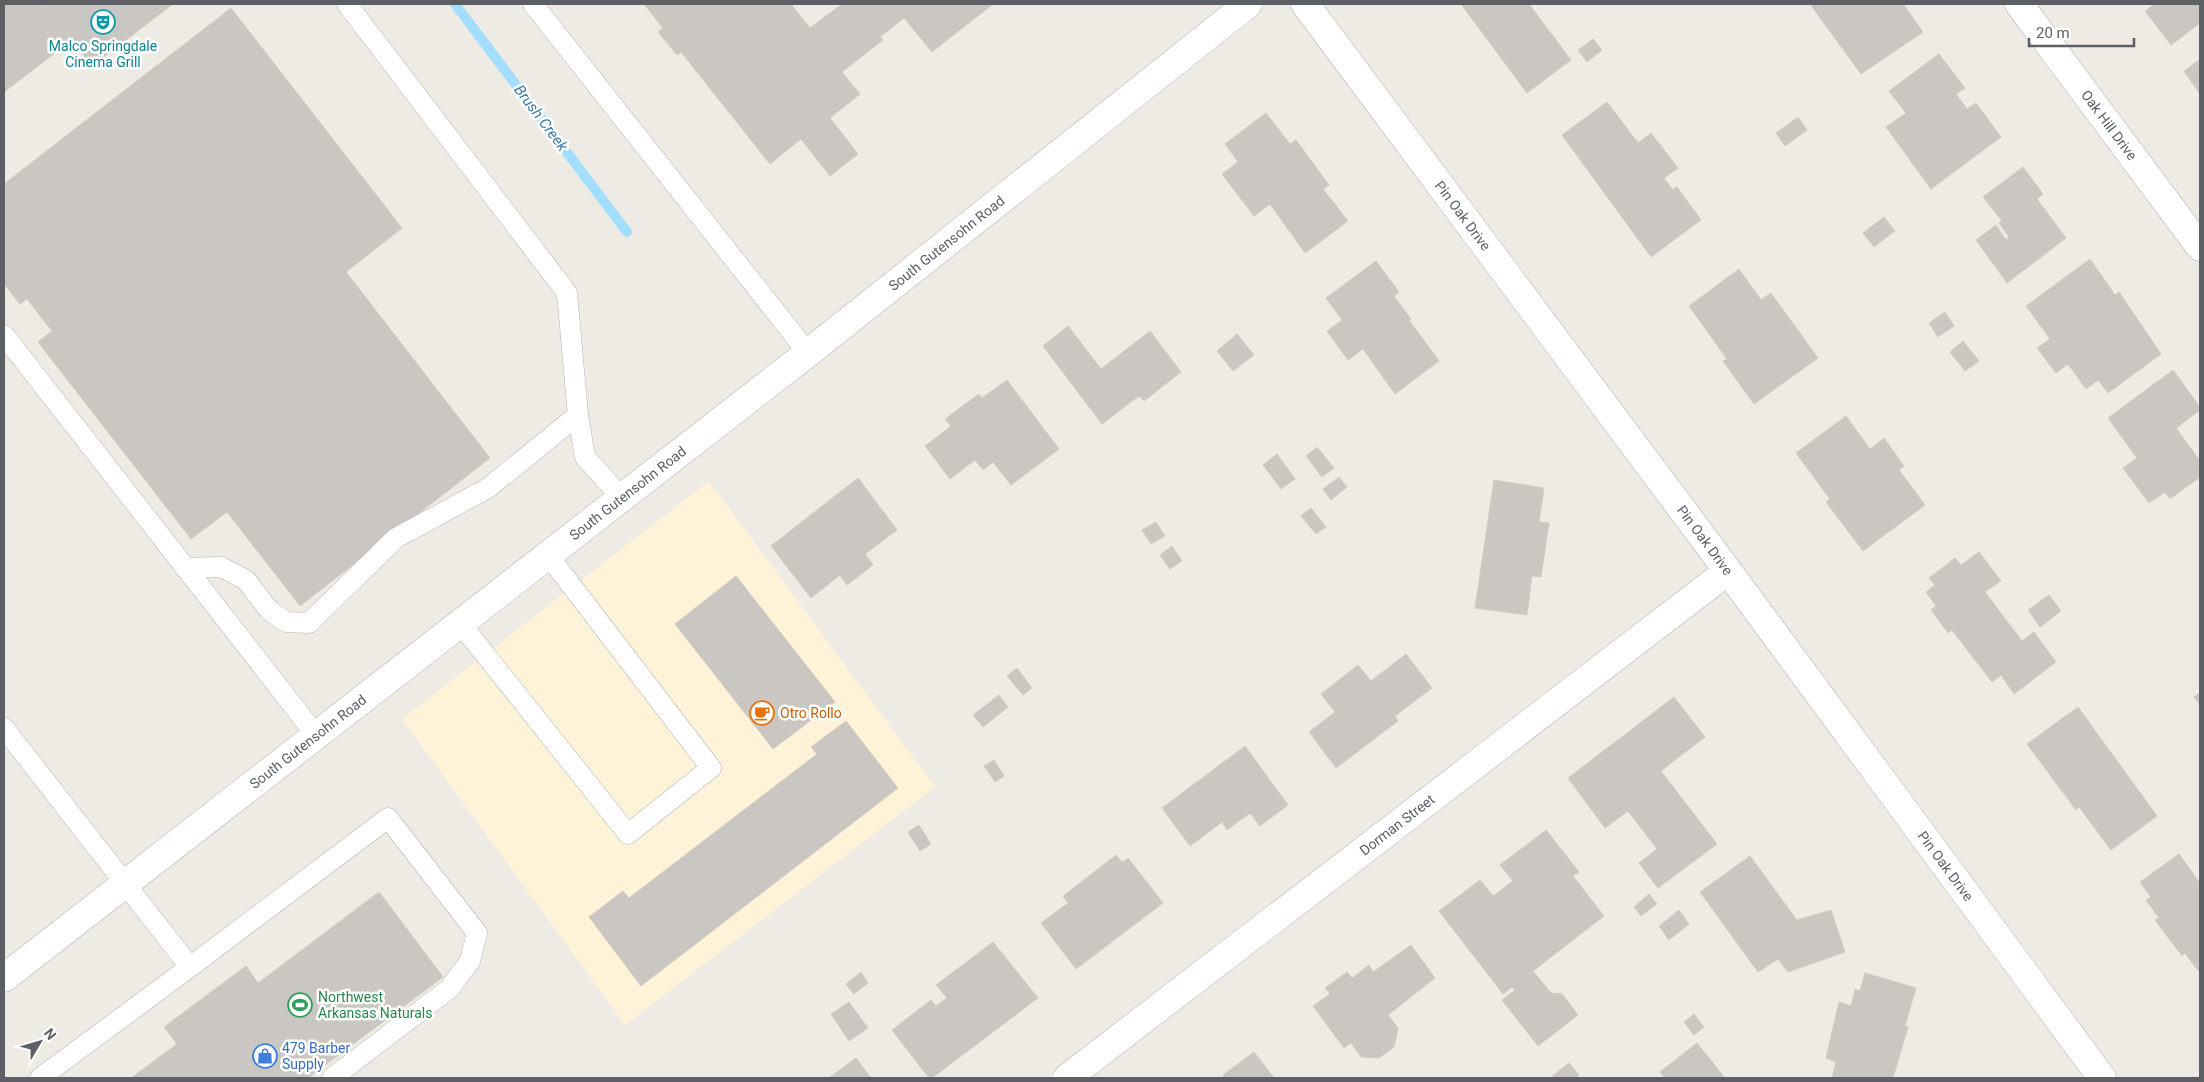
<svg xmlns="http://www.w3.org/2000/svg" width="2204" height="1082" font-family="Roboto,sans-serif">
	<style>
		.commercial { fill: #fef3d9 }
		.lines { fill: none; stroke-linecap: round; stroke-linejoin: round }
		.stream { stroke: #a3deff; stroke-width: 10 }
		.building { fill: #cac6c1; stroke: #d3ccc2 }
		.service-casing { stroke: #b1b5b9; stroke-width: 21 }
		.minor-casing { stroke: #b1b5b9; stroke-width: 29 }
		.tertiary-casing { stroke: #b1b5b9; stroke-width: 29 }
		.service { stroke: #fff; stroke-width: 20 }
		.minor { stroke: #fff; stroke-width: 28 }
		.tertiary { stroke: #fff; stroke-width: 28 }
		.labels { text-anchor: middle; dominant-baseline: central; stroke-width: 5; stroke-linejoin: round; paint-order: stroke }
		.culture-label { font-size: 14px; fill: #0d838f; stroke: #fff }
		.street-label { font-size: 14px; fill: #5c6064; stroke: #fff }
		.food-label { font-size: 14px; fill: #c56008; stroke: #fff; text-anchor: start }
		.leisure-label { font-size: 14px; fill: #27864d; stroke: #fff; text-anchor: start }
		.shop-label { font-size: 14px; fill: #366cbe; stroke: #fff; text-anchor: start }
		.water-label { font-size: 15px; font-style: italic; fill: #3c7aa9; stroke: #fff }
	</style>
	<rect width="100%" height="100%" fill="#eeebe4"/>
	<polygon class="commercial" points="709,481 935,787 625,1025 402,719"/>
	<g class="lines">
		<polyline class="stream" points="455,4 627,232"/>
	</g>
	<g class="building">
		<polygon points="4,4 44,4 72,40 4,92"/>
		<polygon points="44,4 173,4 92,66"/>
		<polygon points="644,4 791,4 810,28 842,4 993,4 932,52 904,18 880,37 883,40 842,72 860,94 830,118 858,154 830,176 801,139 770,164 681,52 677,55 658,32 663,28"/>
		<polygon points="1461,4 1529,4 1571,60 1527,93"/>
		<polygon points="1810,4 1903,4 1923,32 1861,74"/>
		<polygon points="2155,4 2200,4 2200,23 2171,45 2145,11"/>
		<polygon points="231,8 402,228 346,272 490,458 300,606 227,512 191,539 38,342 52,331 27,299 20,304 4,284 4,184"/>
		<polygon points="1593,39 1602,50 1587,62 1578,50"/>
		<polygon points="1939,54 1965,88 1956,94 1967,109 1976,103 2001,137 1931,189 1886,127 1906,113 1889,91"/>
		<polygon points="2200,59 2200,94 2184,71"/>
		<polygon points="1607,102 1638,143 1651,133 1678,168 1664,178 1673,190 1677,187 1701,220 1651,257 1562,135"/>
		<polygon points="1266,113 1290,144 1296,140 1329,185 1323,189 1348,221 1305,253 1270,204 1254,216 1222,174 1238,162 1225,144"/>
		<polygon points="1798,117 1807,130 1785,146 1776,133"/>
		<polygon points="2023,167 2043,194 2037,199 2066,238 2007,283 1976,240 1996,225 2006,240 2009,237 1999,223 2002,221 1983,197"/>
		<polygon points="1884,217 1895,231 1874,247 1863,233"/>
		<polygon points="2090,259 2115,295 2119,292 2161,354 2108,393 2098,380 2086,389 2068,364 2056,373 2037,348 2050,339 2026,306"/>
		<polygon points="1376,261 1399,292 1394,296 1411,319 1409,320 1439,361 1395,394 1363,349 1348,360 1327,331 1342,320 1326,298"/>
		<polygon points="1739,269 1761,300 1771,293 1818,358 1754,404 1723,361 1727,359 1689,306"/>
		<polygon points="1945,312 1954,326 1938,337 1929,323"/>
		<polygon points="1068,326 1101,369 1150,331 1181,372 1144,401 1139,396 1102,424 1043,346"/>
		<polygon points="1237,334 1254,355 1233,371 1217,351"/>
		<polygon points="1963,341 1979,361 1965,371 1950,352"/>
		<polygon points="2173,370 2200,407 2200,410 2176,428 2200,461 2200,477 2170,499 2165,492 2149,503 2123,468 2137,458 2108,418"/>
		<polygon points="1007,380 1059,449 1011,485 993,462 983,470 975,460 950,479 925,446 951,426 945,419 979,394 982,398"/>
		<polygon points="1846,416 1870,449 1884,438 1904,466 1899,470 1925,505 1863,551 1826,502 1830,499 1796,453"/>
		<polygon points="1317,447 1334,468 1322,477 1306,456"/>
		<polygon points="1277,454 1295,479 1281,489 1263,465"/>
		<polygon points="1339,477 1347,487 1331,500 1323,489"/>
		<polygon points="858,478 897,530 865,554 873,565 847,585 840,575 811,598 771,546"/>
		<polygon points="1494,480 1544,488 1539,522 1549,523 1541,577 1532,576 1527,615 1475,608"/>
		<polygon points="1311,508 1326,527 1316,534 1301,516"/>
		<polygon points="1156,522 1165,536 1151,544 1142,530"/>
		<polygon points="1172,546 1182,561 1170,569 1160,555"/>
		<polygon points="1979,552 2001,581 1985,592 2022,641 2034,632 2056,662 2014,694 2001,675 1992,682 1952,630 1948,633 1931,610 1936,606 1926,592 1935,585 1929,578 1955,558 1961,565"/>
		<polygon points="736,576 835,702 773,749 675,624"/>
		<polygon points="2049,595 2061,611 2040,627 2028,610"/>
		<polygon points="1406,654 1432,688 1395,716 1398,721 1336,768 1309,732 1335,712 1321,694 1358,665 1371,681"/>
		<polygon points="1017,668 1032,688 1023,695 1007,676"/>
		<polygon points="2200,693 2200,705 2194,697"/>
		<polygon points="999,695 1008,707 983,727 973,715"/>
		<polygon points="1674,697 1705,737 1661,771 1717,844 1658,888 1639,863 1657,849 1628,811 1605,828 1568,778"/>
		<polygon points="2078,707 2157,816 2111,850 2079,807 2076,810 2027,744"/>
		<polygon points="846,721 898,788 641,986 589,917 623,891 629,898 817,754 811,747"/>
		<polygon points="1245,746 1288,805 1260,826 1250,813 1227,830 1222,822 1190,846 1162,808"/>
		<polygon points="994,760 1004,776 995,782 984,766"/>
		<polygon points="919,825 931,844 920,851 908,832"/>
		<polygon points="1546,830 1579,872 1573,876 1604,916 1533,971 1551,993 1562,994 1578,1015 1538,1046 1502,1000 1515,990 1512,987 1503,994 1439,911 1480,880 1493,896 1513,881 1500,865"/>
		<polygon points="2179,854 2200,883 2200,973 2185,953 2182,956 2155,920 2159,918 2146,900 2151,897 2140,882"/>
		<polygon points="1116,855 1122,862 1128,858 1163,903 1076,969 1041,923 1068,903 1063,896"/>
		<polygon points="1750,856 1797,920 1831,910 1845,952 1788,972 1778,959 1758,972 1700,892"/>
		<polygon points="379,892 443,977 308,1078 131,1078 177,1044 164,1027 246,966 258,983"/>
		<polygon points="1649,894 1657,904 1641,916 1634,907"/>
		<polygon points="1679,910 1689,924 1669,940 1659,926"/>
		<polygon points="993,942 1038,998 932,1078 929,1078 892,1030 931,1000 936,1006 947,998 936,985"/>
		<polygon points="1411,945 1435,978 1388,1015 1398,1028 1394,1047 1379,1058 1361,1057 1351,1043 1344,1048 1313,1006 1330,994 1325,988 1347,972 1352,978 1369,965 1373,972"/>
		<polygon points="861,972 868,983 854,994 846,984"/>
		<polygon points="1865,973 1916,988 1905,1026 1908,1027 1893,1078 1832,1078 1836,1062 1826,1058 1839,1002 1851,1006 1855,989 1860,991"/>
		<polygon points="849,1002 868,1028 849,1041 831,1014"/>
		<polygon points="1694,1014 1704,1027 1694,1035 1684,1022"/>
		<polygon points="1697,1043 1725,1078 1665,1078 1660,1072"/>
		<polygon points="1254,1052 1274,1078 1225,1078 1223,1075"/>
		<polygon points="856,1058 871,1078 829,1078"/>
		<polygon points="1569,1063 1579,1075 1576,1078 1550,1078"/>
	</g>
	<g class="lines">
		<g class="service-casing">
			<g id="service">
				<polyline points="347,4 567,293 578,415 585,457 622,498"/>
				<polyline points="533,4 808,353"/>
				<polyline points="4,335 316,735"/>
				<polyline points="185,568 221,567 246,580 269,610 286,622 309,623 396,538 488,488 578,415"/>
				<polyline points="460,623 628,834 711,768 548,555"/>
				<polyline points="4,728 190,967 388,818 477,933 470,961 449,989 332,1078"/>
				<polyline points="40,1078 190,967"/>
			</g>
		</g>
		<g class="minor-casing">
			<g id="minor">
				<path id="s1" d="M1305,4L1728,571L2102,1078"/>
				<path id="s2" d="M2019,4L2200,247"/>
				<path id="s3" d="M1067,1078L1728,571"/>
			</g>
		</g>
		<g class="tertiary-casing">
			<g id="tertiary">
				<path id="s4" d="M4,978L808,353L1248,4"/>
			</g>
		</g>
		<use href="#service" class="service"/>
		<use href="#minor" class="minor"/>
		<use href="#tertiary" class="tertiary"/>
	</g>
	<defs>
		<g id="theatre-ring" transform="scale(1.25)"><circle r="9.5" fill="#fff" stroke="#0f9aa8" stroke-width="1.5"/><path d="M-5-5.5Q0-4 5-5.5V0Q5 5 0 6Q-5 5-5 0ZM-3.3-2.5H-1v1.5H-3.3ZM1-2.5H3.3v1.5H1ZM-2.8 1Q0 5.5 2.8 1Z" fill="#0f9aa8"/></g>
		<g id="cafe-ring" transform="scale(1.25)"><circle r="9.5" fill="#fff" stroke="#e8710a" stroke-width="1.5"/><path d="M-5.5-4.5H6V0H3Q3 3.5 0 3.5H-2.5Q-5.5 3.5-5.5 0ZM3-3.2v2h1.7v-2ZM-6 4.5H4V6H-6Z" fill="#e8710a"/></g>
		<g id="stadium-ring" transform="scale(1.25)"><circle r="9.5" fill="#fff" stroke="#2e9e5b" stroke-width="1.5"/><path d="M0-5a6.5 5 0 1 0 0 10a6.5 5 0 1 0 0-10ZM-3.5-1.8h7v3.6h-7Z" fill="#2e9e5b"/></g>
		<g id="shop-ring" transform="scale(1.25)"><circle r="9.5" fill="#fff" stroke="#3f7fe0" stroke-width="1.5"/><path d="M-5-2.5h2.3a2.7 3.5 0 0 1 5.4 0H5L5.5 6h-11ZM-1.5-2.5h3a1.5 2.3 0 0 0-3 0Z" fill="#3f7fe0"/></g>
	</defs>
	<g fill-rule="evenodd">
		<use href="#theatre-ring" x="103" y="22"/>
		<use href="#cafe-ring" x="762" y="713"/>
		<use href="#stadium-ring" x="300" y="1005"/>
		<use href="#shop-ring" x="265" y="1056"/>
	</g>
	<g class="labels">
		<g class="culture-label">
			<text x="103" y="46">Malco Springdale<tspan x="103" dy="16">Cinema Grill</tspan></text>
		</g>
		<g class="street-label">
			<text stroke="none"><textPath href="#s2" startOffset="151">Oak Hill Drive</textPath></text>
			<text stroke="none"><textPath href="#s1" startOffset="264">Pin Oak Drive</textPath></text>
			<text stroke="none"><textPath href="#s4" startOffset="1195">South Gutensohn Road</textPath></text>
			<text stroke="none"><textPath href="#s4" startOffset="790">South Gutensohn Road</textPath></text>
			<text stroke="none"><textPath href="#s1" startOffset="669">Pin Oak Drive</textPath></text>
			<text stroke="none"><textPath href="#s4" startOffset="385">South Gutensohn Road</textPath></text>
			<text stroke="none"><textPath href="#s3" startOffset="416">Dorman Street</textPath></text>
			<text stroke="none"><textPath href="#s1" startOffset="1074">Pin Oak Drive</textPath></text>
		</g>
		<g class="food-label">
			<text x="780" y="713">Otro Rollo</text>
		</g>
		<g class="leisure-label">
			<text x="318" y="997">Northwest<tspan x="318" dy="16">Arkansas Naturals</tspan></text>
		</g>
		<g class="shop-label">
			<text x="282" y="1048">479 Barber<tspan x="282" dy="16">Supply</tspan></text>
		</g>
		<g class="water-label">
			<text transform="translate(541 118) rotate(53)">Brush Creek</text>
		</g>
	</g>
	<rect width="2204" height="1082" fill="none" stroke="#5c6064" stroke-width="10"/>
	<g transform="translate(40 1042) rotate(52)" stroke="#ffffff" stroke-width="4" paint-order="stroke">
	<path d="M0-4L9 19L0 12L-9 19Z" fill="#5c6064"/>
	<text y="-8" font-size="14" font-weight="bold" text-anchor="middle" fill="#5c6064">N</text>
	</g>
	<path d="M2029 38v8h105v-8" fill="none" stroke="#5c6064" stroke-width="2.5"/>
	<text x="2036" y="38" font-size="15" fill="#5c6064" stroke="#ffffff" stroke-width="4" paint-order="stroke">20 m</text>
</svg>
